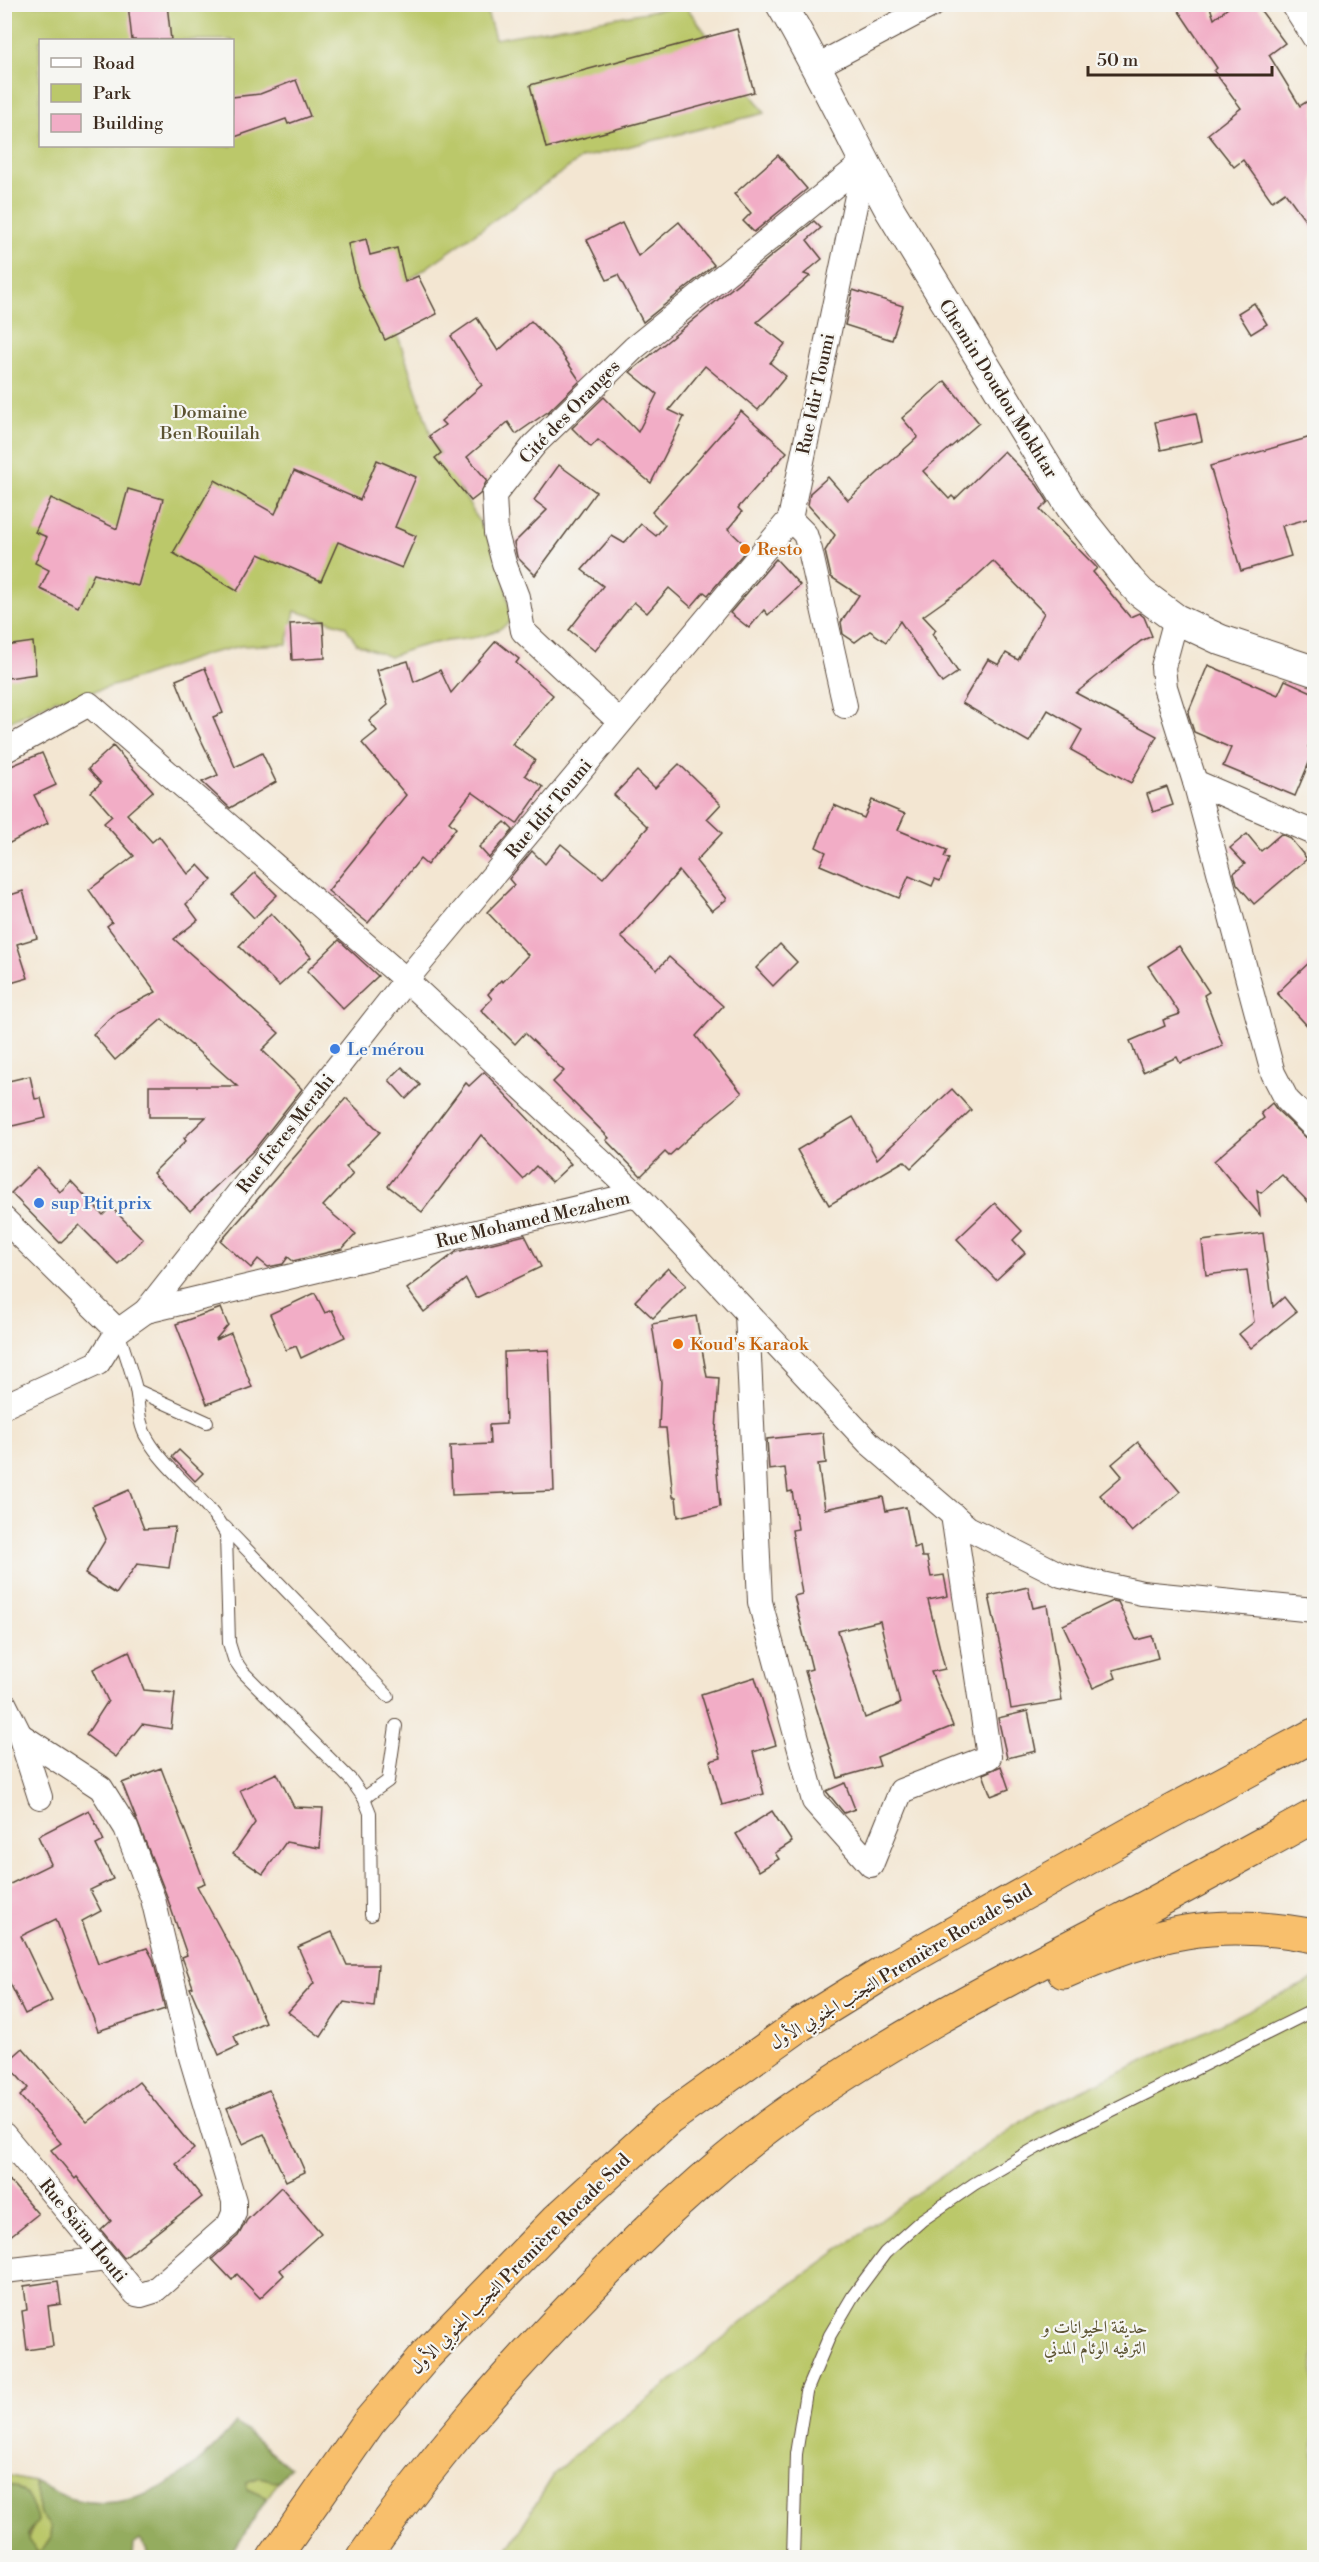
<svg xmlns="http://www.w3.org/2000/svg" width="1319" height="2562" font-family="'Libre Bodoni',Amiri,serif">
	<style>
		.green { fill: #bbc86a; stroke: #7b7944; stroke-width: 1.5; fill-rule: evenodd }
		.forest { fill: #94ac5e; stroke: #686b3e; stroke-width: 1.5 }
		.building { fill: #f2adc6; fill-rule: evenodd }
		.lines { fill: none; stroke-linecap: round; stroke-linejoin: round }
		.service-casing { stroke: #574639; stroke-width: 14 }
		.minor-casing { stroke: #574639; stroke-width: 26 }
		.tertiary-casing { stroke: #574639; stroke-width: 32 }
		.motorway-casing { stroke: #574639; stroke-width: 35 }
		.service { stroke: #fff; stroke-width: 12 }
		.minor { stroke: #fff; stroke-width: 24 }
		.tertiary { stroke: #fff; stroke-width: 30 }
		.motorway { stroke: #f8bf6c; stroke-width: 33 }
		.food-dot { fill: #e8710a; stroke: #f6f6f2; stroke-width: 2 }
		.shop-dot { fill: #3f7fe0; stroke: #f6f6f2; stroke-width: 2 }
		.labels { text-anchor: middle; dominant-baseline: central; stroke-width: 4.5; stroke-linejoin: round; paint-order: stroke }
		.street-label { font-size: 18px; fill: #3b2a1e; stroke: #f6f6f2 }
		.park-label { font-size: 18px; fill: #5b5231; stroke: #f6f6f2 }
		.food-label { font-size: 18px; fill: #c56008; stroke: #f6f6f2; text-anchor: start }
		.shop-label { font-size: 18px; fill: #366cbe; stroke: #f6f6f2; text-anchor: start }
	</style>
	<rect width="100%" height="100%" fill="#f6f6f2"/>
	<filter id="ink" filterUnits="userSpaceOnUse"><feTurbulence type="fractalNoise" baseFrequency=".0167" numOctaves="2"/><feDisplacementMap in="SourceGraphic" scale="12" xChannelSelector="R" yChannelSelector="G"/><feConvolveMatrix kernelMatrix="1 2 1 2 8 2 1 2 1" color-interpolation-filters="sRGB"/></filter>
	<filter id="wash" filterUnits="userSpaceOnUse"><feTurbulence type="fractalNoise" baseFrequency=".008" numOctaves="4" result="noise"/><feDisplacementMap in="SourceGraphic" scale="24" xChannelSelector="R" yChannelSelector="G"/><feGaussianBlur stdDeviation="1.35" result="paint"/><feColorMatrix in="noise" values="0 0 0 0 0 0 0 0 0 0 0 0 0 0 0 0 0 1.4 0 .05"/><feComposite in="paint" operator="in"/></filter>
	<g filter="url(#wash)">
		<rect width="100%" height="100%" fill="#f3e6d2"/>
		<g class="green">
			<path d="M5,5H485L495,39L685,5L765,113L582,158L385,297L434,444L483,528L504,571L511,621C489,640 467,638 440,642C422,645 406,650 390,657L357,644L345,626L295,611L287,644L241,646L207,654L123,683L85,694L55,700L5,724ZM40,40H232V146H40Z"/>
			<polygon points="1314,1979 1314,2557 502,2558 555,2473 573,2456 660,2390 763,2305 910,2198 1036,2112"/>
			<path d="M5,2475L34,2481L40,2514L51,2527L50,2538L39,2554L28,2540C29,2532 34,2529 36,2522C37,2516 35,2514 32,2508C26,2494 23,2487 5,2484Z"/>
			<polygon points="260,2477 278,2482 267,2498 247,2489 246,2482"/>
		</g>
		<path class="forest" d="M236,2423L289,2467L278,2482L260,2477L247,2482V2489L267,2498L230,2557H148L146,2549L139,2540L134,2544L133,2557H5V2484C27,2487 31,2502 38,2521L28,2534V2540L39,2554L50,2538L51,2527L40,2514L34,2481C47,2487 60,2496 73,2499C140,2516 196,2471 236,2423Z"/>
		<g id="blocks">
			<g class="building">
				<polygon points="128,4 167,4 171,40 132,40"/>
				<polygon points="1174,4 1209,4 1214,19 1233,4 1256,4 1285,43 1269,55 1300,106 1314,97 1314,232 1285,192 1272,201 1243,160 1234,167 1208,134 1241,108 1214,71 1217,68"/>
				<polygon points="737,29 754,92 546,148 530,85"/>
				<polygon points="296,80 310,116 288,124 286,119 232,138 232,97 260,94"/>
				<polygon points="778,155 807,189 754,232 743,221 751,213 734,194"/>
				<polygon points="814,221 821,228 807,240 822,259 804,274 810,276 757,322 785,344 770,363 786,376 758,410 705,366 669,410 684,417 651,483 598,440 591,447 572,428 604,397 638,432 657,394 630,372"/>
				<polygon points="679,222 714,265 643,322 618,275 607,280 587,240 622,223 638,256"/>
				<polygon points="366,239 370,255 397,248 405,282 418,276 437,314 385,340 358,285 348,244"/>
				<polygon points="853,290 903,306 892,340 845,325"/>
				<polygon points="1254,303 1267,324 1251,334 1238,313"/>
				<polygon points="477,318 498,351 531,321 559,350 580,381 549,411 516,434 508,422 467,457 487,480 480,494 471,501 435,458 441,453 429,436 445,425 441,421 482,385 451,336"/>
				<polygon points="945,381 979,423 923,471 949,499 952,496 955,499 1004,451 1037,485 1048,502 1040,510 1097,568 1093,572 1130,617 1139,613 1144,617 1152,636 1141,641 1076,693 1157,736 1131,783 1071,750 1082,730 1048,710 1029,742 962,703 988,659 999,665 1006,653 1018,660 1044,613 993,561 967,585 923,616 936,630 932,634 958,672 942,683 900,621 886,642 870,631 855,642 843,634 841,622 859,595 831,577 825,551 835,535 808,505 810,493 828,477 848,500 918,437 902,418"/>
				<polygon points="741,411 787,452 738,508 742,512 728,529 748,548 708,595 704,592 691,607 669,588 647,613 634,602 595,651 569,630 603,586 582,570 612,536 624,543 641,524 656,536 665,525 652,512"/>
				<polygon points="1196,413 1202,441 1161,450 1155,422"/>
				<polygon points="1311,437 1314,450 1314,517 1282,526 1291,556 1241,571 1210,466"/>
				<polygon points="377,460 416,477 395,527 416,536 402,568 338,542 321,581 259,554 237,591 173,553 215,480 275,514 294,471 360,500"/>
				<polygon points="559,465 596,492 535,575 517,557 514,543 547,510 534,500"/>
				<polygon points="128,489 163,499 138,586 94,574 78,607 40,589 49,570 35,563 47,537 35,532 51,498 117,529"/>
				<polygon points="776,559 800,585 768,615 764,610 749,628 730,613"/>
				<polygon points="323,622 325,658 292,660 290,624"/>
				<polygon points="496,641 519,659 516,663 553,695 512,744 535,760 525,775 543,787 517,824 472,792 449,822 456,828 427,865 420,859 368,923 328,891 406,795 362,743 377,731 369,721 388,705 377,670 408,661 414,682 440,670 451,693"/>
				<polygon points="33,642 36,674 8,678 5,646"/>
				<polygon points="1208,665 1278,695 1285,680 1314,693 1314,732 1308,747 1314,751 1295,796 1223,766 1231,748 1194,732 1188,713"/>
				<polygon points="205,668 223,713 213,717 235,767 262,753 276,782 230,808 202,782 218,775 194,725 176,680"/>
				<polygon points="113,746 153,791 127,814 152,842 159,836 188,874 198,865 212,880 186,904 198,920 174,939 279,1033 262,1050 302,1089 254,1150 190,1211 153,1173 186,1141 184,1138 206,1117 149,1117 149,1086 237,1086 162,1019 115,1060 93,1034 117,1012 156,992 107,926 112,922 89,890 134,856 104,823 112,816 91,792 101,783 88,769"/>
				<polygon points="42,753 56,785 34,795 48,823 4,846 4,769"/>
				<polygon points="679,764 721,804 707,819 722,833 696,861 727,899 712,911 679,871 621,937 657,970 669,957 723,1006 696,1036 742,1093 696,1131 669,1156 665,1152 641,1176 606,1140 609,1138 553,1082 564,1071 525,1033 515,1044 481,1010 492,999 488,994 501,980 503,982 528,955 487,912 514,885 509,879 532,851 545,864 561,844 603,878 648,827 614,795 637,771 655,788"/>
				<polygon points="1167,787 1173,805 1153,812 1147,794"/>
				<polygon points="872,800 905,814 898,830 947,850 944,857 949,859 940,881 935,879 932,886 909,876 899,898 820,865 826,852 816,847 834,805 864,818"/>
				<polygon points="505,822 513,830 489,858 479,847"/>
				<polygon points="1247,834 1261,851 1281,834 1290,838 1307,859 1254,904 1237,884 1234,873 1245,864 1230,848"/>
				<polygon points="255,873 277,895 254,918 232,895"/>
				<polygon points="23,891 37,938 17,944 28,978 4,985 4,897"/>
				<polygon points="271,913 311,957 279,986 239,946"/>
				<polygon points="339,940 378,976 343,1009 307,971"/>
				<polygon points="780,944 797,962 773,986 756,968"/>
				<polygon points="1179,946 1209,992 1204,995 1223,1046 1180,1063 1177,1057 1143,1072 1130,1041 1165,1026 1163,1020 1180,1014 1148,966"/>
				<polygon points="1314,958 1314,1033 1277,993"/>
				<polygon points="402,1067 420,1085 406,1099 389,1080"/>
				<polygon points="484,1072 571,1164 552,1182 536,1166 523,1179 481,1135 422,1212 388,1186 466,1083 469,1086"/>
				<polygon points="30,1076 35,1099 41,1098 46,1118 4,1128 4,1082"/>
				<polygon points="952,1089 971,1110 911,1168 904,1161 829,1205 797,1150 853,1117 877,1159"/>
				<polygon points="346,1098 380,1132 346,1167 353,1174 323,1206 356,1234 342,1249 293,1261 288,1257 283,1264 268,1267 258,1259 251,1268 221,1241"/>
				<polygon points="1272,1103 1277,1110 1314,1145 1314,1208 1282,1175 1261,1193 1257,1190 1260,1215 1214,1161 1264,1118 1261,1113"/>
				<polygon points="37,1167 60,1192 71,1181 103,1215 111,1207 143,1239 118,1264 79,1225 60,1243 11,1193"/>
				<polygon points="995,1203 1022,1231 1013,1240 1025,1253 996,1280 957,1239"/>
				<polygon points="1263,1233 1273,1307 1284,1297 1296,1312 1251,1348 1239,1334 1254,1322 1247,1270 1206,1275 1202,1241"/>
				<polygon points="525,1235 541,1267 476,1298 466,1279 424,1312 407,1289 456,1252"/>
				<polygon points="668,1268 686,1285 653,1318 635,1301"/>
				<polygon points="315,1293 325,1313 332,1310 345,1337 301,1358 296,1346 286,1350 270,1314"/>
				<polygon points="221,1308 228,1325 215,1340 231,1333 252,1387 207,1404 176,1324"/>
				<polygon points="696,1316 707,1377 719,1378 715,1449 720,1507 678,1517 676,1497 673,1497 666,1428 659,1428 661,1382 652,1324"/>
				<polygon points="549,1350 554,1491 452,1495 450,1446 490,1444 489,1425 506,1424 504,1352"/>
				<path d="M823,1433L826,1463L818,1464L825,1509L883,1497L886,1511L906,1507L914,1548L920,1546L922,1557H927L931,1577L944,1575L948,1596L928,1600L945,1669L931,1672L953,1726L877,1757L880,1766L838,1778L805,1671L812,1669L794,1596L802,1594L792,1530L798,1529L792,1491L788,1492L785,1468L769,1470L767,1439ZM880,1621L900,1704L865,1718L838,1631Z"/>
				<polygon points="1138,1442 1180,1492 1132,1532 1100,1495 1122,1476 1112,1464"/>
				<polygon points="179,1450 203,1473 195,1481 172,1457"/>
				<polygon points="129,1490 144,1529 175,1527 169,1568 137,1564 116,1594 85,1574 106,1539 92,1506"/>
				<polygon points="1028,1587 1033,1608 1047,1605 1062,1701 1011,1709 1004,1664 989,1596"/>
				<polygon points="1113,1601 1118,1602 1136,1640 1152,1636 1158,1658 1113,1670 1116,1678 1093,1688 1063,1625"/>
				<polygon points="129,1651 144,1690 175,1693 171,1729 142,1724 116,1757 86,1735 108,1701 93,1669"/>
				<polygon points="755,1677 776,1745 753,1752 764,1794 722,1805 710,1761 721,1758 701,1694"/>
				<polygon points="1028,1711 1036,1751 1007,1758 998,1718"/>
				<polygon points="1001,1766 1009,1789 991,1796 983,1774"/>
				<polygon points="161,1768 205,1883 197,1886 240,1965 265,2022 234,2036 238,2046 219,2055 190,1988 193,1987 182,1957 187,1955 166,1894 122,1783"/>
				<polygon points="277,1773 294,1807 323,1808 320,1848 286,1842 263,1874 233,1854 255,1823 240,1790"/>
				<polygon points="845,1783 855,1809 844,1813 826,1791"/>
				<polygon points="89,1810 104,1841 96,1845 113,1879 90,1890 101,1911 82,1921 98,1964 147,1948 153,1959 165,2009 98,2031 56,1919 21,1936 52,2001 25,2014 4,1971 4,1887 51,1864 38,1836"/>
				<polygon points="772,1811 792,1842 775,1853 779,1859 759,1871 736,1834"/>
				<polygon points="332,1932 347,1965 378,1965 374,2007 344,2002 321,2037 288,2012 314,1983 298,1947"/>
				<polygon points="23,2048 87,2122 139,2082 194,2149 176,2164 202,2197 124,2258 101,2230 111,2221 77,2177 75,2179 51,2150 61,2143 20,2096 28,2088 6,2063"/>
				<polygon points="269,2090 305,2172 286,2181 264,2134 243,2144 227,2108"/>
				<polygon points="4,2174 38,2214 4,2241"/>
				<polygon points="281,2187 321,2233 280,2270 284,2275 260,2298 237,2274 232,2280 212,2259 238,2236 247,2220"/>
				<polygon points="58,2281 61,2304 48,2306 53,2346 27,2350 22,2311 27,2310 24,2286"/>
			</g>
		</g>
	</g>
	<g filter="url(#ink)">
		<use href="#blocks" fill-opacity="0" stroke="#574639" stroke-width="1.5"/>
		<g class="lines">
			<g class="service-casing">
				<g id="service">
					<path d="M118,1331C124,1350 131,1369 136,1389C139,1405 138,1423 147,1438C168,1474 207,1497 226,1534L229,1643L234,1659L243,1672L351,1780L364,1798L370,1813L371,1915"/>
					<polyline points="136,1390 207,1422"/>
					<polyline points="225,1527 388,1696"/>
					<polyline points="364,1798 388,1781 396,1726"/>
					<polyline points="793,2558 796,2454 806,2392 830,2335 853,2296 885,2253 922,2220 974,2184 1036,2148 1314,2010"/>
				</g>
			</g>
			<g class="minor-casing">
				<g id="minor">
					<polyline points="1293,4 1314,37"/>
					<polyline points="817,66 934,4"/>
					<polyline points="790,519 805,534 810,550 845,706"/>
					<polyline points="1176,619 1163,667 1165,687 1195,782 1273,1073 1287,1100 1314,1127"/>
					<polyline points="620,722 523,631 517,597 504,563 496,533 494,495 535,444 634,348 864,162"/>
					<polyline points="4,751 89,704 406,980 636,1194 869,1443 968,1528 1061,1575 1142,1593 1314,1610"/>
					<polyline points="1195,782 1314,833"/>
					<polyline points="4,1219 118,1331"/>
					<polyline points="146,1311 636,1194"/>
					<polyline points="747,1313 760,1602 814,1801 871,1865 901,1791 989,1757 953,1515"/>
					<polyline points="4,1406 98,1363 118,1331 146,1311 406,980 790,519 864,162"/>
					<polyline points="4,1703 20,1735 40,1797"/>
					<polyline points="4,2135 136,2294 141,2295 154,2291 229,2225 234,2213 234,2201 191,2057 153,1899 126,1828 101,1788 20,1735"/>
					<polyline points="4,2271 107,2259"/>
				</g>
			</g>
			<g class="tertiary-casing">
				<path id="tertiary" d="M781,4C821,71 853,142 890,210L1071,507L1129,580L1141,593L1176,619L1221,640L1314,671"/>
			</g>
			<g class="motorway-casing">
				<g id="motorway">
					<path d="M1064,1972C1153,1932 1217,1917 1314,1936"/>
					<polyline points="274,2558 369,2422 427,2354 557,2220 668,2119 801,2024 893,1967 1159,1818 1314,1735"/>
					<path d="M363,2558C433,2457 507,2373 592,2286C648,2229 706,2173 770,2125C879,2045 1000,1983 1120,1921C1185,1887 1250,1851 1314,1816"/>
				</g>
			</g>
			<use href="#service" class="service"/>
			<use href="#minor" class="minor"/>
			<use href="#tertiary" class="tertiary"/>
			<use href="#motorway" class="motorway"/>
		</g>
	</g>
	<g class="food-dot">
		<circle cx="745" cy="549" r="6"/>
		<circle cx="678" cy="1344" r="6"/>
	</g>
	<g class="shop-dot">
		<circle cx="335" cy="1049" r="6"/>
		<circle cx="39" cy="1203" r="6"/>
	</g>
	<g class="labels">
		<g class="street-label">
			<text transform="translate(998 389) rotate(58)">Chemin Doudou Mokhtar</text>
			<text transform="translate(816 394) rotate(-78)">Rue Idir Toumi</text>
			<text transform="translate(570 412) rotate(-46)">Cité des Oranges</text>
			<text transform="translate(549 809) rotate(-50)">Rue Idir Toumi</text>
			<text transform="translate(286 1134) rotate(-52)">Rue frères Merahi</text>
			<text transform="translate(533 1220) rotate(-13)">Rue Mohamed Mezahem</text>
			<text transform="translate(901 1967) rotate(-31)">التجنب الجنوبي الأول Première Rocade Sud</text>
			<text transform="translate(83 2231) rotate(51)">Rue Saïm Houti</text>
			<text transform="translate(520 2264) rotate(-45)">التجنب الجنوبي الأول Première Rocade Sud</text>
		</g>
		<g class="park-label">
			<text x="210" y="412">Domaine<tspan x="210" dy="21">Ben Rouilah</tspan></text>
			<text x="1095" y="2327">حديقة الحيوانات و<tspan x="1095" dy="21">الترفيه الوئام المدني</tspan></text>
		</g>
		<g class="food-label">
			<text x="757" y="549">Resto</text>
			<text x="690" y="1344">Koud's Karaok</text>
		</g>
		<g class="shop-label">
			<text x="347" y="1049">Le mérou</text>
			<text x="51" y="1203">sup Ptit prix</text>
		</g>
	</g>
	<rect width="1319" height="2562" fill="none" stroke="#f6f6f2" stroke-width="24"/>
	<rect x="39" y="39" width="195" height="108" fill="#f6f6f2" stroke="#aba49d" stroke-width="1.5"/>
	<rect x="51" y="58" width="30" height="9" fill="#ffffff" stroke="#aba49d" stroke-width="1.5"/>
	<text x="93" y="69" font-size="18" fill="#3b2a1e">Road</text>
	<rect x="51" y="84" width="30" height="18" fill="#bbc86a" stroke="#aba49d" stroke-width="1.5"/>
	<text x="93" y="99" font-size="18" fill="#3b2a1e">Park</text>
	<rect x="51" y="114" width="30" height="18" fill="#f2adc6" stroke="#aba49d" stroke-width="1.5"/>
	<text x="93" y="129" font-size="18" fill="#3b2a1e">Building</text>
	<path d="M1088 66v9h184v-9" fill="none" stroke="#3b2a1e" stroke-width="3"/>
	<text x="1097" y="66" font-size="18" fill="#3b2a1e" stroke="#f6f6f2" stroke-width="4.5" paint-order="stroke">50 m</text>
</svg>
